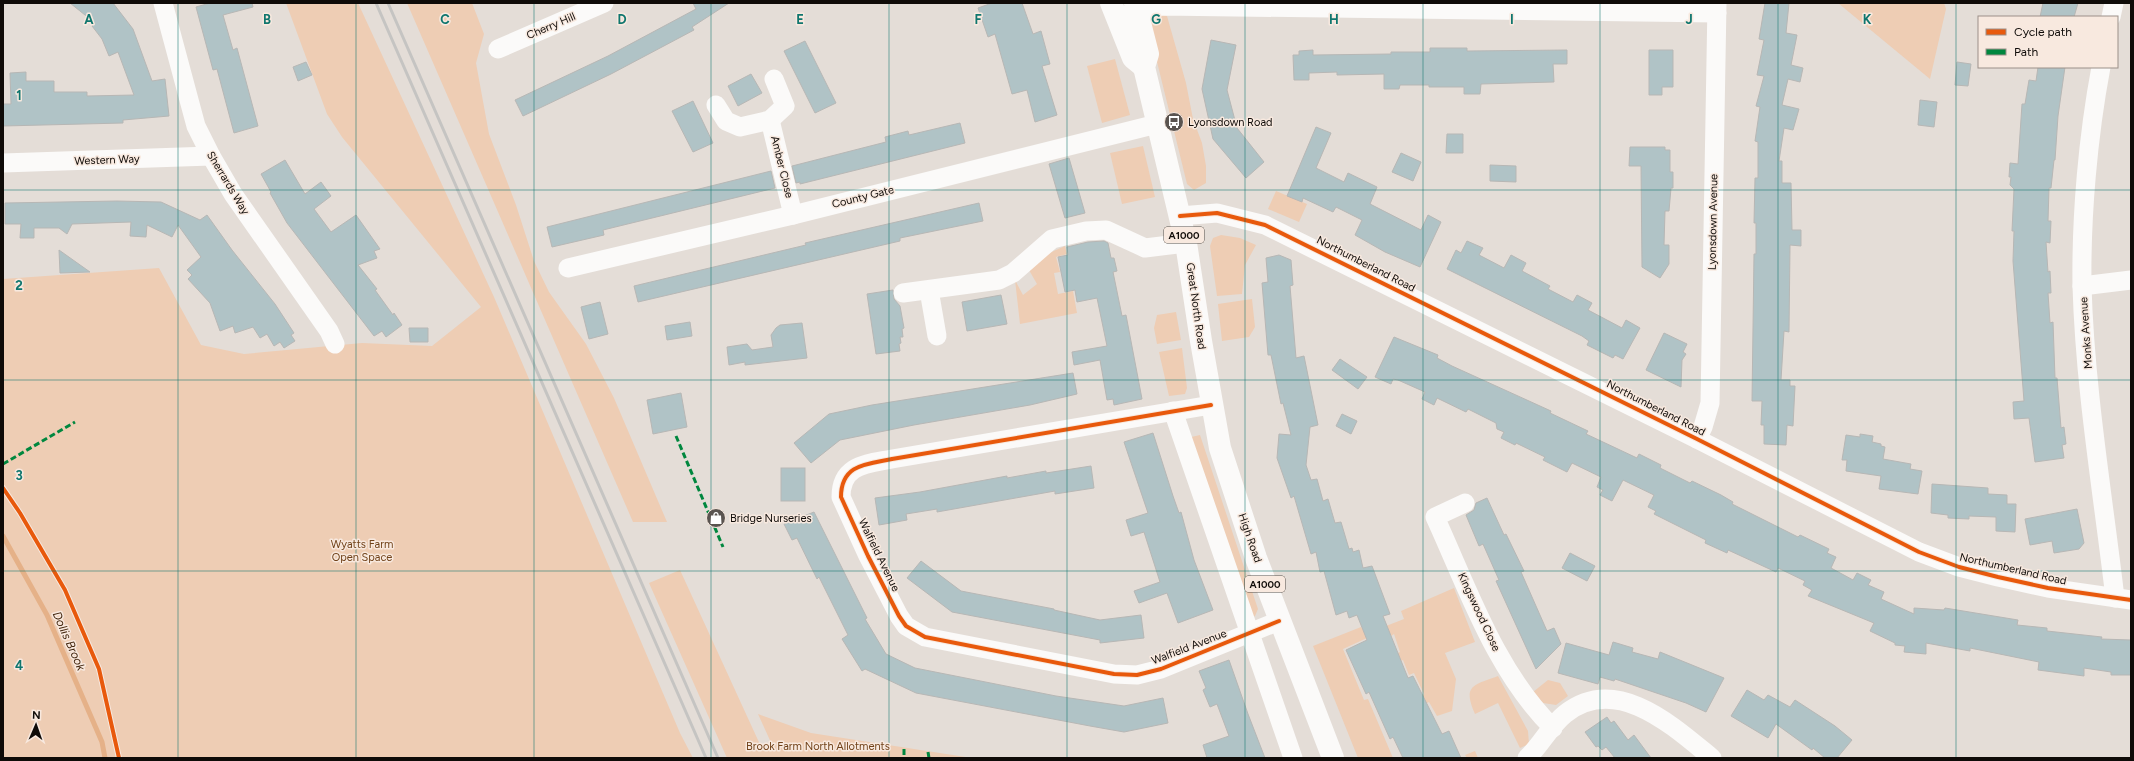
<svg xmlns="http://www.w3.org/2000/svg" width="2134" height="761" font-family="Figtree,sans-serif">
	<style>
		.green { fill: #eecdb4 }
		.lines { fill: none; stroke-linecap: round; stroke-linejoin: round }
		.stream { stroke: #e5b188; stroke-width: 5 }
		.building { fill: #b0c3c6; stroke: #b7b7b5 }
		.street { stroke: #fbfaf9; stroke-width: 19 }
		.primary { stroke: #fbfaf9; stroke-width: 22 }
		.rail { stroke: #c5c4c2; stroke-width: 3 }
		.quiet { stroke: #00873e; stroke-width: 3; stroke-dasharray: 6 3; stroke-linecap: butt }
		.cycleway-casing { stroke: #f8e9df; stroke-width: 6 }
		.cycleway { stroke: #e8590c; stroke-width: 4 }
		.grid { fill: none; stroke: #0f766e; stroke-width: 1; stroke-opacity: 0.55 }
		.labels { text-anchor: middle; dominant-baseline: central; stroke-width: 3; stroke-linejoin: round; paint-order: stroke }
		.shield { fill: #f8e9df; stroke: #554e48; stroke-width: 1 }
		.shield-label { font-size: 10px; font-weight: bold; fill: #0f0b08 }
		.street-label { font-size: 11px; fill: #0f0b08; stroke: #f8e9df }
		.poi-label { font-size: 11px; fill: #0f0b08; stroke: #f8e9df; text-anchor: start }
		.park-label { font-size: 11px; fill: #714219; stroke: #f8e9df }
		.water-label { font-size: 12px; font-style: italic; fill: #42250d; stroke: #f8e9df }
		.grid-label { font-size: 13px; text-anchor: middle; font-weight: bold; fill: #0f766e; stroke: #f8e9df; stroke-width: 3; stroke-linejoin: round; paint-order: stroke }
	</style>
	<rect width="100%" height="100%" fill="#e4ddd7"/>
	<g class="green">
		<polygon points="286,3 358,3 494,297 680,733 693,758 3,758 3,279 159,268 201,345 244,354 362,343 432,346 481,307 342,137 327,114"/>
		<polygon points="407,3 472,3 484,34 476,63 489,134 516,205 534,261 549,292 586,344 614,398 667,522 633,522"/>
		<polygon points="1838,3 1944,3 1946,9 1930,79"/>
		<polygon points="1157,13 1167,16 1186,83 1193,119 1202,143 1206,166 1206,183 1194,190 1187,184 1146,17"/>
		<polygon points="1115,59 1130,115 1102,123 1087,66"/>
		<polygon points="1143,146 1155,197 1122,204 1110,153"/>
		<polygon points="1276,191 1307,204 1299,222 1268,209"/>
		<polygon points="1221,235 1240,238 1256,245 1245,265 1242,294 1217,296 1210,246 1213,238"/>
		<polygon points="1065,246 1067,254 1056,257 1060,272 1054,273 1058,294 1073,291 1077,313 1020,324 1015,280 1023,295 1037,284 1029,270 1047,254"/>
		<polygon points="1252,299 1255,327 1249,337 1222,341 1218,304"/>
		<polygon points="1176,312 1181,340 1157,344 1154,328 1157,315"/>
		<polygon points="1182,348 1187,388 1185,394 1169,396 1159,352"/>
		<polygon points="1200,435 1258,609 1255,616 1250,619 1187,438"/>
		<polygon points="680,570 763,751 773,747 758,714 811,733 972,758 727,758 649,583"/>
		<polygon points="1454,588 1475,642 1445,653 1456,679 1452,711 1437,716 1429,702 1425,704 1422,696 1424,694 1414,673 1409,675 1403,660 1400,661 1396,654 1400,652 1394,634 1391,636 1386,626 1404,619 1401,611"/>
		<polygon points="1361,627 1367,638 1343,649 1364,700 1368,699 1393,758 1358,758 1313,646"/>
		<path d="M1498,676L1528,731L1529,744L1520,748L1498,703L1475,714C1462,685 1474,685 1498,676Z"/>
		<polygon points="1548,680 1560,683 1568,696 1556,705 1543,703 1533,692"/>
		<polygon points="1475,751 1478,758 1467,758 1465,755"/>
	</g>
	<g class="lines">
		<polyline class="stream" points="3,536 47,615 102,742 105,758"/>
	</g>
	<g class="building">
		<polygon points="70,3 113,3 133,29 152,81 165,79 169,116 123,120 123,123 3,126 3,104 11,104 10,73 26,72 26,81 54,81 54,92 87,92 87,96 134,95 118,52 109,56 102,39 92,26 95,23"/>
		<polygon points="210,3 252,3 253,7 223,15 233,50 237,48 258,126 234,133 217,69 213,70 196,7"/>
		<polygon points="693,3 729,3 692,27 694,30 611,74 523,116 515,100 608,56 696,9"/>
		<polygon points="992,3 1022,3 1033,34 1041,31 1050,64 1042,66 1057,115 1035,122 1027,90 1012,94 995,34 988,37 978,8"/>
		<polygon points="1765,3 1789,3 1786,33 1797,35 1791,65 1803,68 1800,82 1788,79 1782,105 1799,109 1793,130 1784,128 1779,161 1782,161 1782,183 1791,183 1792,230 1801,230 1801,246 1790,245 1789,332 1784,331 1781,380 1790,380 1790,386 1795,386 1793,426 1787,425 1786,445 1764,444 1764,425 1761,425 1762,401 1752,401 1754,254 1756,254 1756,223 1754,223 1755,178 1758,178 1758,142 1755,141 1760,107 1756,106 1764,76 1757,75 1764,40 1759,39"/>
		<polygon points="2043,3 2078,3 2074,17 2040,17"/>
		<polygon points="1211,40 1236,45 1227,90 1237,128 1264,162 1246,178 1213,139 1202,89"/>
		<polygon points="805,41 836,103 815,113 784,51"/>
		<polygon points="1430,48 1467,48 1467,51 1567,50 1567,64 1553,64 1554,82 1481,84 1480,94 1464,94 1464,87 1429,87 1429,85 1400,85 1399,89 1384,89 1384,74 1337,75 1337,72 1309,73 1309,80 1294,80 1293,55 1299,55 1299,51 1313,50 1313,55 1391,54 1391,52 1430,52"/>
		<polygon points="1649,50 1673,50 1673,87 1662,87 1662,95 1649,95"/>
		<polygon points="306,62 312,75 298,81 293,67"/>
		<polygon points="1957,62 1971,64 1968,86 1955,85"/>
		<polygon points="2038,67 2065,67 2058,116 2055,160 2054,160 2051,188 2049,188 2048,221 2051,221 2050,243 2046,242 2048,272 2050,271 2051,293 2048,293 2050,323 2053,322 2055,378 2057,378 2061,428 2064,427 2066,444 2062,445 2064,458 2035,462 2029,418 2014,419 2013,402 2024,401 2013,261 2014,231 2012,231 2014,189 2010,185 2011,177 2009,177 2010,163 2018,164 2022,104 2025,104 2029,80 2036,81"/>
		<polygon points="751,74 762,93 738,106 728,86"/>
		<polygon points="1920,100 1937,102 1934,127 1918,125"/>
		<polygon points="693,101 713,143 693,152 672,111"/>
		<polygon points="960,123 965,143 800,184 800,182 796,183 792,166 796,165 886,142 885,137 908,131 909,135"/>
		<polygon points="1316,127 1331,133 1316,168 1344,182 1348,173 1377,187 1370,204 1421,230 1428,215 1441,222 1420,267 1385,252 1355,235 1362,220 1336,207 1333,212 1303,198 1302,202 1287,196"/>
		<polygon points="1447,134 1463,134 1463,153 1446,153"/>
		<polygon points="1630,147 1665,147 1665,150 1670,150 1670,172 1673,172 1673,188 1671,188 1669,211 1665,211 1664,245 1669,245 1669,264 1660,278 1642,267 1641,166 1629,166"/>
		<polygon points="1401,153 1421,162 1413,181 1392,172"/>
		<polygon points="1069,158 1085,213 1065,218 1049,164"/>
		<polygon points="285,160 305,194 321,182 331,196 314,209 331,232 356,215 380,249 374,251 377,258 358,265 377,289 375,290 393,315 394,313 402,325 386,337 382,331 374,336 287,223 270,193 271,192 261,174"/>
		<polygon points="1490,165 1516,166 1516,182 1490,181"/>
		<polygon points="771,171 775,188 603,230 604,235 552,247 547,227"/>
		<polygon points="117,201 161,202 200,220 207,215 232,250 275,304 294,333 291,335 295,341 284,348 280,342 274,346 267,334 260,338 253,327 235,333 233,326 220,331 210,303 188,279 192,275 187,270 201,257 178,225 172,237 147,225 146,237 130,236 131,222 72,224 67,234 59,228 34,228 34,238 20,238 21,224 5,224 5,203"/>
		<polygon points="979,203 983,221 900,238 900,241 638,302 634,286 806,245 805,243"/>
		<polygon points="1104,241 1108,243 1111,258 1114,258 1117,271 1113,272 1122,316 1126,315 1142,399 1114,405 1113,399 1107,400 1100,360 1074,365 1072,352 1107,346 1097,298 1077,302 1075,290 1065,292 1058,257 1068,255 1067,247 1088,242"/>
		<polygon points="1467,241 1483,248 1479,255 1504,268 1511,255 1526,263 1522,271 1550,286 1548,289 1573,302 1577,295 1592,303 1588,310 1622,328 1626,320 1640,328 1623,359 1615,355 1613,358 1587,345 1589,341 1582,336 1447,269 1456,250 1461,253"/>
		<polygon points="59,250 90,272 60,273"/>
		<polygon points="1279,255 1291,260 1293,285 1290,286 1296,358 1304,356 1318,425 1310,427 1306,465 1311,480 1317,479 1323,501 1328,499 1335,523 1341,522 1349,549 1352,548 1353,552 1359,550 1363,568 1372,566 1390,614 1383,616 1408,678 1413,676 1442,734 1449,731 1461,758 1403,758 1393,737 1390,739 1369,692 1366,694 1346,650 1367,640 1357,615 1349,618 1347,611 1336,615 1324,571 1320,572 1316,552 1311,554 1294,496 1291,498 1277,458 1279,434 1291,435 1283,403 1281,404 1271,355 1268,355 1262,283 1268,282 1266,258"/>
		<polygon points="893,290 894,299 900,306 904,328 902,329 903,337 900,337 901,343 899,344 900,351 876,354 867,294"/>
		<polygon points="1001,295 1007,324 967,331 962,302"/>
		<polygon points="600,302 608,334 589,339 581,307"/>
		<polygon points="690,322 692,336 667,340 665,326"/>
		<polygon points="802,323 807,358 745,365 745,362 729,365 727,347 747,344 752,350 773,347 771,335 776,328 780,325"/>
		<polygon points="409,328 428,328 428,342 410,342"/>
		<polygon points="1664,333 1687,344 1683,352 1686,354 1682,360 1681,387 1646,370"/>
		<polygon points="1394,337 1438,355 1437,358 1452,366 1551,411 1550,413 1588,431 1586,434 1637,458 1639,454 1661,465 1660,468 1690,483 1692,481 1721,495 1733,502 1732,504 1798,537 1800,535 1829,549 1827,553 1836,557 1831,568 1853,580 1857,573 1871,580 1868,585 1884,592 1881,599 1914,614 1914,608 1944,610 1945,608 2018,620 2017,625 2047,628 2047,631 2102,637 2101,639 2131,640 2131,675 2111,675 2111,672 2084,668 2084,676 2038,670 2039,662 1970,648 1970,651 1926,643 1926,654 1904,652 1905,646 1895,645 1895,643 1870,631 1874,623 1808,596 1812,590 1803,585 1805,581 1778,568 1776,572 1728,550 1727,553 1705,543 1706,540 1654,514 1656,511 1648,507 1654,495 1623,480 1612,501 1600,495 1603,490 1597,487 1601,477 1572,463 1567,472 1543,460 1545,457 1516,443 1515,445 1501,438 1504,432 1497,429 1496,423 1468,409 1466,412 1437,398 1434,405 1422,399 1425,392 1398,380 1393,379 1391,384 1375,377"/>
		<polygon points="1340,359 1367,377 1358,389 1332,370"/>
		<polygon points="1073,373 1077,394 1030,405 914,425 840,440 811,463 794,443 829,414 872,405"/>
		<polygon points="681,393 687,427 653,434 647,400"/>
		<polygon points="1342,414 1357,421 1351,434 1336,426"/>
		<polygon points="1153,433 1173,496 1179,513 1181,512 1194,560 1213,610 1178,623 1167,593 1139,603 1134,591 1160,582 1144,532 1131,536 1126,520 1148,513 1124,442"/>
		<polygon points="1860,434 1873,436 1872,442 1881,444 1881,446 1885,447 1883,459 1911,464 1910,469 1922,471 1918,494 1879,489 1881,476 1846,471 1847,460 1842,460 1846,435 1860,437"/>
		<polygon points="1091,466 1094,488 1055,494 1055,491 937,512 937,509 906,514 907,520 879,525 875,498 920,492 1007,476 1007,478 1046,471 1046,473"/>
		<rect x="781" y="468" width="24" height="33"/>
		<polygon points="1932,484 1988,488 1988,494 2007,495 2007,504 2016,504 2015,532 1996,531 1996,517 1969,516 1969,519 1948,518 1948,515 1931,513"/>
		<polygon points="1487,498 1504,535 1506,534 1524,571 1521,572 1547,631 1554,628 1561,644 1536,669 1496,581 1499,580 1483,544 1479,546 1466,515 1474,510 1476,503"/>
		<polygon points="2077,509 2084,543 2079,549 2054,553 2052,541 2030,545 2025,519"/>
		<polygon points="814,512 867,618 865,619 886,654 915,668 1056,696 1124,706 1163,698 1168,723 1124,732 1090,726 916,693 865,669 862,671 842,639 848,635 819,577 817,579 797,538 792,540 784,524"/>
		<polygon points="1570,553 1595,566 1587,581 1562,568"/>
		<polygon points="921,561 961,591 1054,609 1054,610 1100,620 1141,615 1144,638 1100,643 1100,640 952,612 907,578"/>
		<polygon points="1613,642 1633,648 1632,652 1658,659 1660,652 1724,678 1706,712 1686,703 1615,679 1614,681 1600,677 1598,684 1558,673 1566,643 1609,655"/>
		<polygon points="1229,660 1248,714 1265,758 1207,758 1203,745 1229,736 1217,704 1210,707 1203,690 1206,688 1199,671"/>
		<polygon points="1747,690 1764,700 1768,695 1790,707 1795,700 1835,726 1852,740 1837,758 1825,758 1813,748 1812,750 1776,724 1768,738 1731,716"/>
		<polygon points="1607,717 1611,723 1614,721 1628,740 1634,735 1651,758 1615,758 1606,747 1602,750 1598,746 1596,747 1585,732"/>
	</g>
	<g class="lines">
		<g class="street">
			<polyline points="163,3 196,126 211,156 233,194 329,331 335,344"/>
			<polyline points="1123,16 1162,6 1717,13"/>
			<polyline points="2111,17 2114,3"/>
			<polyline points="498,49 604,3"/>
			<path d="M2101,67C2088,136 2081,216 2082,286C2085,390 2103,495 2115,598"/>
			<polyline points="716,105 726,121 740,127 770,120 785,106 774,79"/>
			<polyline points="770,120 793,215"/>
			<polyline points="3,163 211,156"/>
			<polyline points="1180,216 1217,213 1265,225 1697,439 1919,552 1959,567 1998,577 2048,588 2131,600"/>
			<polyline points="568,268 793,215 1157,124"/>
			<polyline points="2082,286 2131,280"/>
			<polyline points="929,290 937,336"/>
			<polyline points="903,293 999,280 1013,273 1052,239 1086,231 1106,230 1145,248 1186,243"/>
			<path d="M1211,405L892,459C867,464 841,464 841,497L868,556L899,616L906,626L925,637L1114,674L1137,675L1161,669L1279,621"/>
			<polyline points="1173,411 1293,758"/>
			<polyline points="1697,439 1703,427 1710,403 1717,3"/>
			<path d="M1465,503L1435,517C1468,589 1496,672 1553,728"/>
			<path d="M1527,758C1541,745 1550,726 1565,714C1616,673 1673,726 1712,758"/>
		</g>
		<g class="primary">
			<polyline points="1111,3 1133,58 1144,67"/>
			<polyline points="1135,3 1148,54 1144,67 1186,243 1201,341 1220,448 1256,558 1333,758"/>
		</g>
		<g class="rail">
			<polyline points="376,3 706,758"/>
			<polyline points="388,3 718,758"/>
		</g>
		<g class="quiet">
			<polyline points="676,436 723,547"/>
			<polyline points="3,464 75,422"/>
			<polyline points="904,749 904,758"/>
			<polyline points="928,752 929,758"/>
		</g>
		<g class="cycleway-casing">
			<g id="cycleway">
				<polyline points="1180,216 1217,213 1265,225 1697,439 1919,552 1959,567 1998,577 2048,588 2131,600"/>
				<path d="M1211,405L892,459C867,464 841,464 841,497L868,556L899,616L906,626L925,637L1114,674L1137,675L1161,669L1279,621"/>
				<polyline points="3,488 20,513 65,590 99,669 119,758"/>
			</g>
		</g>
		<use href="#cycleway" class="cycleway"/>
	</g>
	<path class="grid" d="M178,3V758M356,3V758M534,3V758M711,3V758M889,3V758M1067,3V758M1245,3V758M1423,3V758M1600,3V758M1778,3V758M1956,3V758M3,190H2131M3,380H2131M3,571H2131"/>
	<defs>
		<g id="bus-disc" transform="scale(1)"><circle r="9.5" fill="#5a5450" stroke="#f8e9df"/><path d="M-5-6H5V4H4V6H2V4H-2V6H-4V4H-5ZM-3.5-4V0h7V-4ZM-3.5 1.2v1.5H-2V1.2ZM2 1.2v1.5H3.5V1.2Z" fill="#fff"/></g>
		<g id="shop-disc" transform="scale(1)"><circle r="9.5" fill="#5a5450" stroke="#f8e9df"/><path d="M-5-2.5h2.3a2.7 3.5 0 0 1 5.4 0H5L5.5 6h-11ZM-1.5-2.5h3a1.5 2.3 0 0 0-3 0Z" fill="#fff"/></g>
	</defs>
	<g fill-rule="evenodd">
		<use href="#bus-disc" x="1174" y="122"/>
		<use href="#shop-disc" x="716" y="518"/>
	</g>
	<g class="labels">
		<g class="shield">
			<rect x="1164" y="227" width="40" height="16" rx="3"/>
			<rect x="1245" y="576" width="40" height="16" rx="3"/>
		</g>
		<g class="shield-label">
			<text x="1184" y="235">A1000</text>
			<text x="1265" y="584">A1000</text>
		</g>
		<g class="street-label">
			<text transform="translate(551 26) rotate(-23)">Cherry Hill</text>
			<text transform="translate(107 160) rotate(-2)">Western Way</text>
			<text transform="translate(782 167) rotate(76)">Amber Close</text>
			<text transform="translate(228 183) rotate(59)">Sherrards Way</text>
			<text transform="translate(863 197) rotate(-14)">County Gate</text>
			<text transform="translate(1713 222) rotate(-89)">Lyonsdown Avenue</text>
			<text transform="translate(1366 264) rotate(27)">Northumberland Road</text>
			<text transform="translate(1196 306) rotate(82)">Great North Road</text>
			<text transform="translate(2086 333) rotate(-94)">Monks Avenue</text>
			<text transform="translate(1656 408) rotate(27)">Northumberland Road</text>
			<text transform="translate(1250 538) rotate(71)">High Road</text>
			<text transform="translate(879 555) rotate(64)">Walfield Avenue</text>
			<text transform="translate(2013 569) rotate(13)">Northumberland Road</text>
			<text transform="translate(1479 612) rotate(65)">Kingswood Close</text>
			<text transform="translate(1189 647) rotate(-21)">Walfield Avenue</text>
		</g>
		<g class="poi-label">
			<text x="1188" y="122">Lyonsdown Road</text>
			<text x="730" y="518">Bridge Nurseries</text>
		</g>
		<g class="park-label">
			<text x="362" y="544">Wyatts Farm<tspan x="362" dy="13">Open Space</tspan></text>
			<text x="818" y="746">Brook Farm North Allotments</text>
		</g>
		<g class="water-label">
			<text transform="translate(69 641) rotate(66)">Dollis Brook</text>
		</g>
	</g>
	<g class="grid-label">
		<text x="89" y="24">A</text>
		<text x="267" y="24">B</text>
		<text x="445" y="24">C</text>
		<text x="622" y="24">D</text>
		<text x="800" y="24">E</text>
		<text x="978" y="24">F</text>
		<text x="1156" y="24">G</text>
		<text x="1334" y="24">H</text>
		<text x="1512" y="24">I</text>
		<text x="1689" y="24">J</text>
		<text x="1867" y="24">K</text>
		<text x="19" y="100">1</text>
		<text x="19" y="290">2</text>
		<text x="19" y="480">3</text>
		<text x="19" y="670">4</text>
	</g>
	<rect width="2134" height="761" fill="none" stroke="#0f0b08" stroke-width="8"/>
	<rect x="1978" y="16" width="140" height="52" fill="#f8e9df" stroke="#9b9089"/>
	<rect x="1986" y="29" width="20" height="6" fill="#e8590c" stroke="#9b9089"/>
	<text x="2014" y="36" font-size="12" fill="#0f0b08">Cycle path</text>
	<rect x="1986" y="49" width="20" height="6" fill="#00873e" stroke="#9b9089"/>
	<text x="2014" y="56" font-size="12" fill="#0f0b08">Path</text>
	<g transform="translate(36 725) rotate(2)" stroke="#f8e9df" stroke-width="3" paint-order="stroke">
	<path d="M0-3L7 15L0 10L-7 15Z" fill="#0f0b08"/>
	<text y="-6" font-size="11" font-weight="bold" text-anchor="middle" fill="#0f0b08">N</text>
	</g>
</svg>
